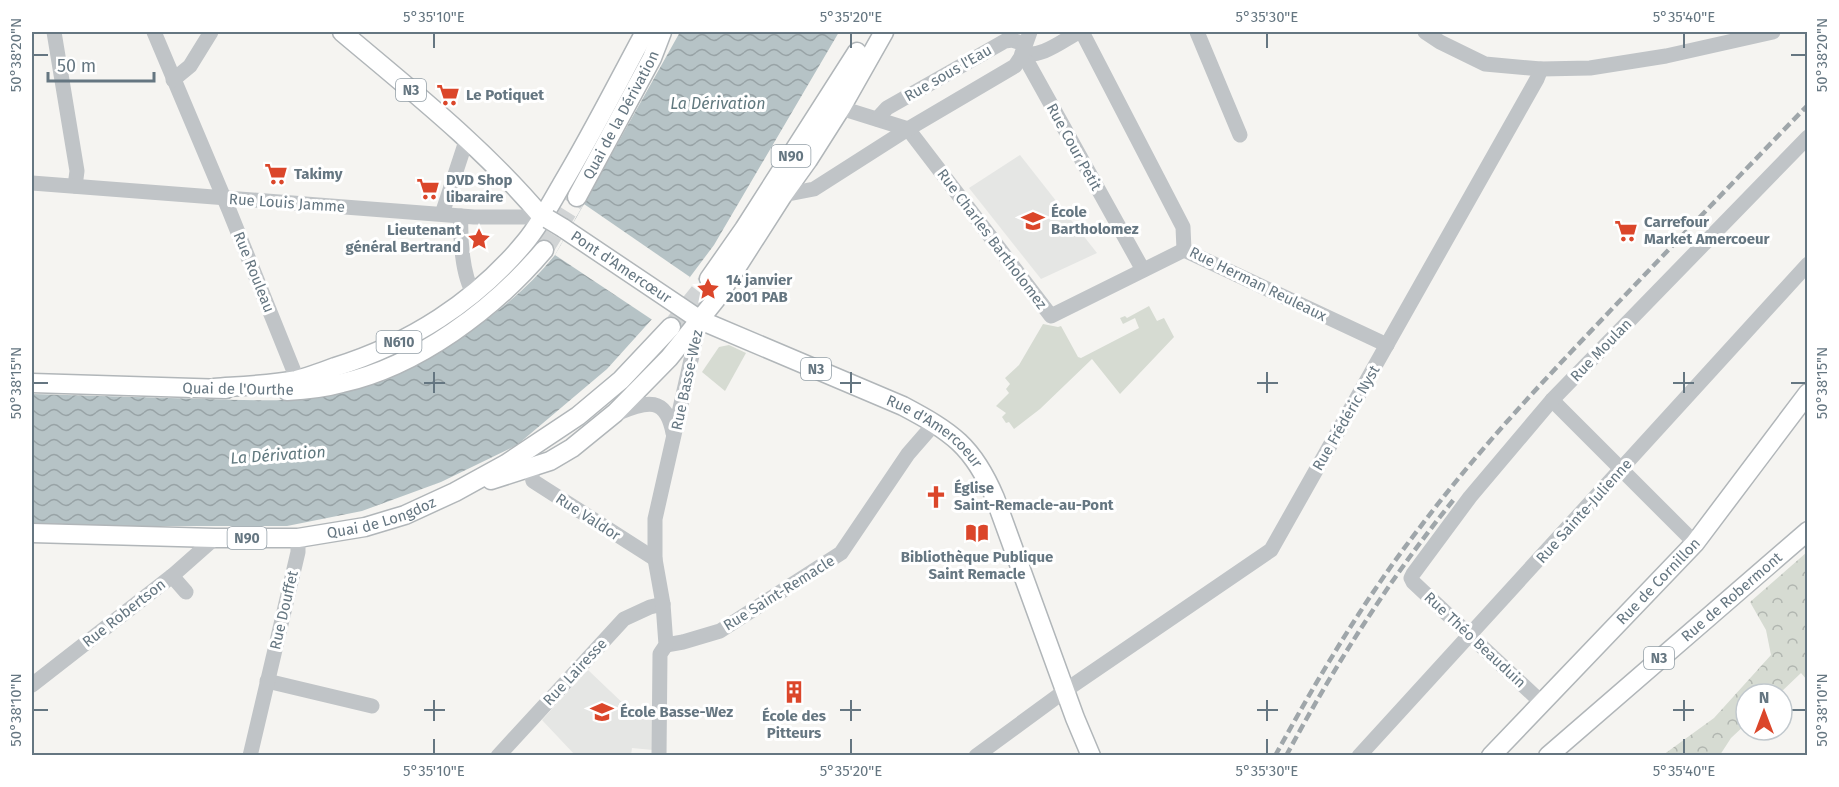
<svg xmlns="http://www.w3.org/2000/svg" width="1839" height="787" font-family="'Fira Sans',sans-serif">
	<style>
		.built { fill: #e5e6e4 }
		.green { fill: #d6dbd2 }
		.forest { fill: url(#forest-crowns) }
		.water { fill: url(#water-waves) }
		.pier { fill: #f5f4f1 }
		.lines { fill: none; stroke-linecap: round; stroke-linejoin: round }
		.major-tunnel { stroke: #d1d4d5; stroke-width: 18; stroke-dasharray: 18 9; stroke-linecap: butt }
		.major-casing { stroke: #b1b6b9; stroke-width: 21 }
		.minor { stroke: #c0c4c7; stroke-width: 15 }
		.major { stroke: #fff; stroke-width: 18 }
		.rail { stroke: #9fa6aa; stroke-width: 4.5; stroke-dasharray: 9 4.5; stroke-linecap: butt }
		.major-bridge-casing { stroke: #b1b6b9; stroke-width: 21; stroke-linecap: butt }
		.major-bridge { stroke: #fff; stroke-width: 18 }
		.ticks { fill: none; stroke: #657681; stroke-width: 2 }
		.labels { text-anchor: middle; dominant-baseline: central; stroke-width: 6; stroke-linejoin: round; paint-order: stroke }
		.shield { fill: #fff; stroke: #939fa7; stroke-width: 1.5 }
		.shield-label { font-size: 14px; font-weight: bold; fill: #657681 }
		.street-label { font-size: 15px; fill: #657681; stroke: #fff }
		.poi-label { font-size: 15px; font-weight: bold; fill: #657681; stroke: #fff; text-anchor: start }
		.water-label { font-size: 16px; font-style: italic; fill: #60787e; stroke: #fff }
		.neatline { fill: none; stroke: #657681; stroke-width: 2 }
		.ticks-label { font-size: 15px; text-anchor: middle; fill: #657681 }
	</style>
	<defs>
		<pattern id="forest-crowns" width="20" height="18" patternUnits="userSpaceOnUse" patternTransform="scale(1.5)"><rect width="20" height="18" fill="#d6dbd2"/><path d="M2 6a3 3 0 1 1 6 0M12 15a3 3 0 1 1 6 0" fill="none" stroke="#b1b6b0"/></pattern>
		<pattern id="water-waves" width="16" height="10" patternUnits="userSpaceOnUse" patternTransform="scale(1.5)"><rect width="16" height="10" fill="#b6c3c6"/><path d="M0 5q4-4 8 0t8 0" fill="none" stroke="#98a3a6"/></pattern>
	</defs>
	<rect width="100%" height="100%" fill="#f5f4f1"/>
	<g class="built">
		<polygon points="1020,155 1097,253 1041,279 969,188"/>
		<polygon points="588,670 630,710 656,711 653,750 632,748 631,755 575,755 542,720"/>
	</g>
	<g class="green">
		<polygon points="1149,306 1157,321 1164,318 1174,337 1120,394 1092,359 1040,409 1014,429 1009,422 1006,423 1002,417 1006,413 996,406 1009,393 1006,389 1010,384 1005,378 1019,365 1043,324 1058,327 1061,326 1078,357 1081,358 1139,328 1135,318 1123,324 1120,318 1125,316 1127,318"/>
		<polygon points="729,345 746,353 725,391 702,372 719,347"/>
	</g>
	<polygon class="forest" points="1807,552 1807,680 1801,673 1779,694 1746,694 1746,724 1731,738 1720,755 1663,755 1714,718 1771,655 1766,630 1750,602"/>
	<path class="water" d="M680,32H839L714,245L690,277L607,369L517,445L441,482L362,511L287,526H111L32,523V394C89,396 147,397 204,399C254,400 305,404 354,390C395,378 431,357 467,333C500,311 530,286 555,255Z"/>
	<polygon class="pier" points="584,204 690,277 681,291 654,321 555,255"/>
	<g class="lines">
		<g class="major-tunnel">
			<polyline points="544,250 577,197"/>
			<polyline points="671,327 709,279"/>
		</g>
		<g class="major-casing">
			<g id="major">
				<path d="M342,32C412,91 483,147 542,217L548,219"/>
				<path id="s1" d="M577,197L652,58L662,32"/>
				<path id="s2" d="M563,228L700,320L903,406C952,432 973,446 995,498L1075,718L1091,756"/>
				<polyline points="709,279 744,229 857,52"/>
				<polyline points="32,383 226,389"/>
				<path d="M214,388C241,386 269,385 296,380C309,377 322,372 335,367C409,344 476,302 526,241C540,224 551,203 562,184C592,134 618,82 645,32"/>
				<path d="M287,391C305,390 324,388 342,383C418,366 494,309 544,250"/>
				<polyline points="491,480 550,461 572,448 615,413 669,358 717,298 783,195 808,160 841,108 884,32"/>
				<path id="s3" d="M32,533L215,538H298L365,527L405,515L455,492L506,464L578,416L621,380L671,327"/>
				<path id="s4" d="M1491,756L1695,543L1808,393"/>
				<path id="s5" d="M1548,756L1808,531"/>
			</g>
		</g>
		<g class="minor">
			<polyline points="54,32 77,171 75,186"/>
			<polyline points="154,32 229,210 297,379"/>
			<polyline points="1082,32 1183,227 1184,250 1387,345"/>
			<polyline points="1197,32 1240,135"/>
			<polyline points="1425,32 1440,42 1485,64 1541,69 1590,68 1666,56 1773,32"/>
			<path d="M1022,53C1041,59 1063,40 1079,32"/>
			<polyline points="1021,57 1028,63 1143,270"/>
			<polyline points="173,80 190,66 211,32"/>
			<polyline points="841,108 908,129"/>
			<polyline points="877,119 887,108 1005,41 1012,40 1025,44"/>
			<polyline points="908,129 1051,316 1184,250"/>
			<polyline points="32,183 474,217 542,217"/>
			<polyline points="783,195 814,189 908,129 1015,66 1021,57 1030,32"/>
			<polyline points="442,214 467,138"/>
			<path d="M461,216C460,237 462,276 474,294"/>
			<polyline points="1552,400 1695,543"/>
			<path d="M618,413C647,401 666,396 673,433"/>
			<polyline points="530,468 533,481 655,559"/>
			<polyline points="172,576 186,592"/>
			<polyline points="666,645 683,642 720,631 841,553 908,454 935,423"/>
			<polyline points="267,681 372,706"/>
			<polyline points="32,685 172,576 215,538"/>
			<polyline points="1541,702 1413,582 1411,578 1413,574 1470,497 1552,400 1808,137"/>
			<polyline points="250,756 298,552 298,538"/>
			<polyline points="498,756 624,619 650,607 663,604"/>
			<polyline points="659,756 660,654 666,645 663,604 655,559 655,519 700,320"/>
			<polyline points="976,756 1066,690 1271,550 1537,79 1541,69"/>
			<polyline points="1359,756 1808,264"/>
		</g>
		<use href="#major" class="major"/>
		<g class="rail">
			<path d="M1275,756C1319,676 1365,598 1421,526C1478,450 1544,380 1610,311C1676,242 1741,174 1808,105"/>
			<path d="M1286,756C1335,665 1390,578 1455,498"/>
		</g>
		<g class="major-bridge-casing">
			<polyline id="major-bridge" points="548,219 563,228"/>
		</g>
		<use href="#major-bridge" class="major-bridge"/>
	</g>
	<path class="ticks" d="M434,33V48M851,33V48M1267,33V48M1684,33V48M33,55H48M1791,55H1806M434,372V393M851,372V393M1267,372V393M1684,372V393M33,383H48M424,383H445M840,383H861M1257,383H1278M1673,383H1694M1791,383H1806M434,700V721M851,700V721M1267,700V721M1684,700V721M33,710H48M424,710H445M840,710H861M1257,710H1278M1673,710H1694M1791,710H1806M434,739V754M851,739V754M1267,739V754M1684,739V754"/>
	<defs>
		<g id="supermarket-bare" transform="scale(1.8)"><path d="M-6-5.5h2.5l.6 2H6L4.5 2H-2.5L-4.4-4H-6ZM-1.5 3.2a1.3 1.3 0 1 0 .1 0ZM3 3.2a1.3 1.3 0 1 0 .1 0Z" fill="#db462a" stroke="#fff" stroke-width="2.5" paint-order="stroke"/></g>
		<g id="school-bare" transform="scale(1.8)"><path d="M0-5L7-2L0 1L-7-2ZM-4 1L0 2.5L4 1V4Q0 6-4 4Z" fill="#db462a" stroke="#fff" stroke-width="2.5" paint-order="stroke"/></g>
		<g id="sight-bare" transform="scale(1.8)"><path d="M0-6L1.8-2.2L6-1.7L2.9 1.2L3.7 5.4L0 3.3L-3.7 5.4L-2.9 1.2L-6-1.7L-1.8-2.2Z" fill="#db462a" stroke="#fff" stroke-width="2.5" paint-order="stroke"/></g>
		<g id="church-bare" transform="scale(1.8)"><path d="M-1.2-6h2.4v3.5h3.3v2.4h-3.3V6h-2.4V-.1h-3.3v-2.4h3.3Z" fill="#db462a" stroke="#fff" stroke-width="2.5" paint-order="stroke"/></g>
		<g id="library-bare" transform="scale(1.8)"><path d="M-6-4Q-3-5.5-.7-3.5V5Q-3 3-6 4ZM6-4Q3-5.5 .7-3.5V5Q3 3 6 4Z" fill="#db462a" stroke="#fff" stroke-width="2.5" paint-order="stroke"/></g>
		<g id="building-bare" transform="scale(1.8)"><path d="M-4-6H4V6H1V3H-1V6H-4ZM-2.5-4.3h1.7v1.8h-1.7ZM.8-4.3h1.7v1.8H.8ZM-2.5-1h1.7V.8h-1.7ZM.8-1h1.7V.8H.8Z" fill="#db462a" stroke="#fff" stroke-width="2.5" paint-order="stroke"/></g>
	</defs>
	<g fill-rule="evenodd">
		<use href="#supermarket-bare" x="448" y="95"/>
		<use href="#supermarket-bare" x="276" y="174"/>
		<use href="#supermarket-bare" x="428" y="189"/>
		<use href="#school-bare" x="1033" y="221"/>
		<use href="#supermarket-bare" x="1626" y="231"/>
		<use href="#sight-bare" x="479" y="239"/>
		<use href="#sight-bare" x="708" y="289"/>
		<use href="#church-bare" x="936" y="497"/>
		<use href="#library-bare" x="977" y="533"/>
		<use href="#building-bare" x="794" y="692"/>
		<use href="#school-bare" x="602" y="712"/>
	</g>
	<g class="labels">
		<g class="shield">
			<rect x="396" y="79" width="30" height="22" rx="4.5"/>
			<rect x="771.5" y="145" width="39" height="22" rx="4.5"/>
			<rect x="376.5" y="331" width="45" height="22" rx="4.5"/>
			<rect x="801" y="358" width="30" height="22" rx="4.5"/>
			<rect x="227.5" y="527" width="39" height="22" rx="4.5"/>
			<rect x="1644" y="647" width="30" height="22" rx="4.5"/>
		</g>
		<g class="shield-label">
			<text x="411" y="90">N3</text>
			<text x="791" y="156">N90</text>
			<text x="399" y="342">N610</text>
			<text x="816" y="369">N3</text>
			<text x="247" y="538">N90</text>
			<text x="1659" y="658">N3</text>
		</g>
		<g class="street-label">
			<text transform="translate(948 73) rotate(-30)">Rue sous l'Eau</text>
			<text stroke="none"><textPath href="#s1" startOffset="93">Quai de la Dérivation</textPath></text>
			<text transform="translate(1074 147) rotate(61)">Rue Cour Petit</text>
			<text transform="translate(287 203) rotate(4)">Rue Louis Jamme</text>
			<text transform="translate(992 239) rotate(53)">Rue Charles Bartholomez</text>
			<text stroke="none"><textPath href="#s2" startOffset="70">Pont d'Amercœur</textPath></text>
			<text transform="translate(254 272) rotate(68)">Rue Rouleau</text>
			<text transform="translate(1258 284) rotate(26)">Rue Herman Reuleaux</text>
			<text transform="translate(1601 350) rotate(-46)">Rue Moulan</text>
			<text transform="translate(687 380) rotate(-78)">Rue Basse-Wez</text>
			<text transform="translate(238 389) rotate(1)">Quai de l'Ourthe</text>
			<text transform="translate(1346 418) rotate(-60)">Rue Frédéric Nyst</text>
			<text stroke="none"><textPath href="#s2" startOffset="426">Rue d'Amercoeur</textPath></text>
			<text transform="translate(1584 511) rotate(-48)">Rue Sainte-Julienne</text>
			<text stroke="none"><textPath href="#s3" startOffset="352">Quai de Longdoz</textPath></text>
			<text transform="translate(588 517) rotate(33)">Rue Valdor</text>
			<text stroke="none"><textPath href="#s4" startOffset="242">Rue de Cornillon</textPath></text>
			<text transform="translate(779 593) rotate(-32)">Rue Saint-Remacle</text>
			<text stroke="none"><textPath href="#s5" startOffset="243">Rue de Robermont</textPath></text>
			<text transform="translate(284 610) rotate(-77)">Rue Douffet</text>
			<text transform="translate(124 613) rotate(-38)">Rue Robertson</text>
			<text transform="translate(1475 640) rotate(43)">Rue Théo Beauduin</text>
			<text transform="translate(575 672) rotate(-47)">Rue Lairesse</text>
		</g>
		<g class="poi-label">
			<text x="466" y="95">Le Potiquet</text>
			<text x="294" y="174">Takimy</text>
			<text x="446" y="180">DVD Shop<tspan x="446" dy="17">libaraire</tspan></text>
			<text x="1051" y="212">École<tspan x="1051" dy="17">Bartholomez</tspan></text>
			<text x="1644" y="222">Carrefour<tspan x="1644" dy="17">Market Amercoeur</tspan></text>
			<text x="461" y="230" text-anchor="end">Lieutenant<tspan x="461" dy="17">général Bertrand</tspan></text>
			<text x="726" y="280">14 janvier<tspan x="726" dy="17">2001 PAB</tspan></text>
			<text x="954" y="488">Église<tspan x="954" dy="17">Saint-Remacle-au-Pont</tspan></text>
			<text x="977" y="557" text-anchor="middle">Bibliothèque Publique<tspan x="977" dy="17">Saint Remacle</tspan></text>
			<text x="620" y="712">École Basse-Wez</text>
			<text x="794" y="716" text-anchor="middle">École des<tspan x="794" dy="17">Pitteurs</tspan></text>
		</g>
		<g class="water-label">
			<text x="718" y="103">La Dérivation</text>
			<text transform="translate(278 455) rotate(-4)">La Dérivation</text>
		</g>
	</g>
	<rect width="1839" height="787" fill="none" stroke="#ffffff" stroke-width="66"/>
	<g transform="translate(1764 712)"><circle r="28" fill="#ffffff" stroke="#c1c8cd" stroke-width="1.5"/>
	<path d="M0-4.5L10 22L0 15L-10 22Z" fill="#db462a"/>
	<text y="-9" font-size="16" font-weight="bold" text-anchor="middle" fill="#657681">N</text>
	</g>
	<path d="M48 72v9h106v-9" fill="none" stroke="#657681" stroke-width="3"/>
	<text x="57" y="72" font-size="18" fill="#657681" stroke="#ffffff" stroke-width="4.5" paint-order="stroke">50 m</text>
	<rect x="33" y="33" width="1773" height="721" class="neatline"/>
	<g class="ticks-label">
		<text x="434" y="22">5°35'10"E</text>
		<text x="851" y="22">5°35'20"E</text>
		<text x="1267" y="22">5°35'30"E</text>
		<text x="1684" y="22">5°35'40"E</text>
		<text transform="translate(16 55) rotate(-90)" y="5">50°38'20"N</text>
		<text transform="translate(1822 55) rotate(-90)" y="5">50°38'20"N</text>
		<text transform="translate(16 383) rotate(-90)" y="5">50°38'15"N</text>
		<text transform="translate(1822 383) rotate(-90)" y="5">50°38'15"N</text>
		<text transform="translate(16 710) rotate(-90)" y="5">50°38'10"N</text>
		<text transform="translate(1822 710) rotate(-90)" y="5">50°38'10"N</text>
		<text x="434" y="776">5°35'10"E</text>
		<text x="851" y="776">5°35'20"E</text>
		<text x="1267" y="776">5°35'30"E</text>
		<text x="1684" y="776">5°35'40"E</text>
	</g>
</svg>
